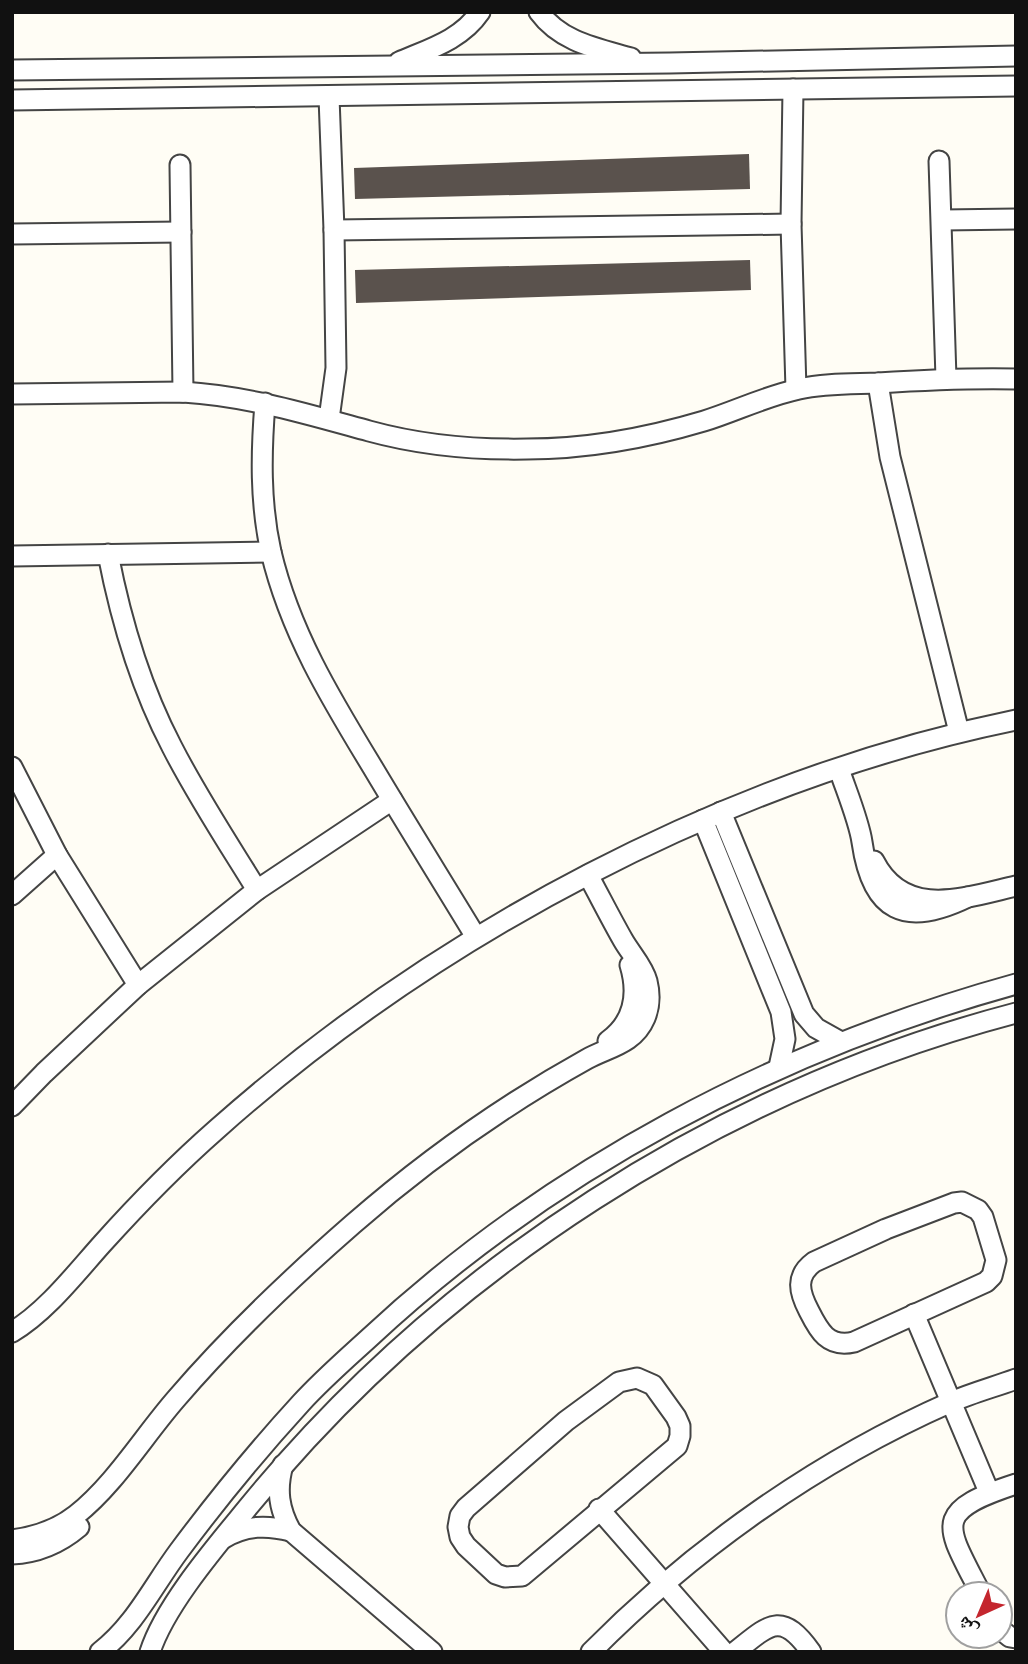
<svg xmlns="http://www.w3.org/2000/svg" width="1028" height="1664" font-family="'PT Serif','Noto Naskh Arabic',serif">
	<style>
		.building { fill: #5a524d }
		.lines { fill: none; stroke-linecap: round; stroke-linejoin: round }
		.minor-casing { stroke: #444; stroke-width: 23 }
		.minor { stroke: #fff; stroke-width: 19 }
	</style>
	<rect width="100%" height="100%" fill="#fffdf5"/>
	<g class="building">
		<polygon points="749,154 750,189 355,199 354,168"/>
		<polygon points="750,260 751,290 356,303 355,270"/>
	</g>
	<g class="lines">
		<g class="minor-casing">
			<g id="minor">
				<path d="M539,12C561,42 596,48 631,58"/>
				<path d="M399,62C429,49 461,40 480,12"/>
				<polyline points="12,70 670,63 1016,56"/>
				<polyline points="793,89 791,224 796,389"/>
				<polyline points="12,100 1016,86"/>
				<polyline points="939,161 946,378"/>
				<polyline points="180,165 183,392"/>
				<polyline points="943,220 1016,219"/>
				<polyline points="334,230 791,224"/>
				<polyline points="12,234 181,232"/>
				<polyline points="878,383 890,457 959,732"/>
				<path d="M12,394L183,392C248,396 307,414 369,431C420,445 474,450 527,449C587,449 647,438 704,421C736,411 766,396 799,389C825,383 852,384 878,383C924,380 970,378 1016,379"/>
				<path d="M265,403C261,453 260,503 271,552C290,632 331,699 373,768C407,825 442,881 476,937"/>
				<polyline points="329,419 336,368 334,230 329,97"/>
				<path d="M108,554C121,621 140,686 172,747C197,796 228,843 257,890"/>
				<polyline points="12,556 271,552"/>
				<polyline points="12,767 57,855 138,985"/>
				<path d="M839,769C846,790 859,821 862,842C872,912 905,928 968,897"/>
				<polyline points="721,812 804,1014 816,1028 841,1042"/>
				<polyline points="703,820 781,1012 785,1039 779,1067"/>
				<path d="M874,861C904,920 964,898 1016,886"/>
				<polyline points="12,895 57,855"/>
				<path d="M608,1041C634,1022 639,995 630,965"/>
				<polyline points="12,1106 44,1073 138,985 257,890 392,800"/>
				<path d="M962,1202L978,1210L983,1217L996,1260L992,1276L986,1282L854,1342C828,1348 819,1331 809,1311C799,1292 795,1276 814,1262L886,1229L954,1203Z"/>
				<polyline points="914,1314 989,1492"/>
				<path d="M12,1332C46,1312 76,1273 102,1244C138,1204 176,1165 217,1129C436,934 727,779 1016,720"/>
				<polygon points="637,1378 653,1385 676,1417 680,1426 680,1436 677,1446 522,1576 505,1577 496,1574 466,1546 460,1537 458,1527 460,1516 466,1508 566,1421 619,1382"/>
				<path d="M283,1465C276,1490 279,1509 291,1531L432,1652"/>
				<polyline points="599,1509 724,1652"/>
				<path d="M224,1538C246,1525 267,1525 291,1531"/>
				<path d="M12,1540C35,1537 57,1530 76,1515C115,1484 143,1437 176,1399C230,1336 290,1279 353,1224C424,1162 504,1105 587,1059C609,1047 634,1044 645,1018C650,1006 650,993 647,981C643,966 631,954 623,940C611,919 600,897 588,875"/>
				<path d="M12,1554C38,1553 60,1543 79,1527"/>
				<path d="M981,1594C946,1525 930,1512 1016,1484"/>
				<polyline points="1000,1629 1010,1637 1016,1638"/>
				<path d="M100,1652C135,1625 153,1586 179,1551C217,1500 257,1451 301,1403C322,1380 345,1360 368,1339C550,1169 777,1050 1016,984"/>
				<path d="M150,1652C165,1605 218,1544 249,1506C443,1269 719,1091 1016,1013"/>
				<path d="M591,1652C693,1549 817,1461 951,1402C972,1393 994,1387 1016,1379"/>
				<path d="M735,1652C769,1625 781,1610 811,1652"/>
			</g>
		</g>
		<use href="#minor" class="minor"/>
	</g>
	<rect width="1028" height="1664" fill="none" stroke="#111111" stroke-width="28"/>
	<g transform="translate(979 1615) rotate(224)"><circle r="33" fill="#ffffff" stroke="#a0a0a0" stroke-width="2"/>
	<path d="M0-5L12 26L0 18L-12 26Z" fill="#c4262e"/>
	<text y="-10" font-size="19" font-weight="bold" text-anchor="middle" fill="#111111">ش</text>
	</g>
</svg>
